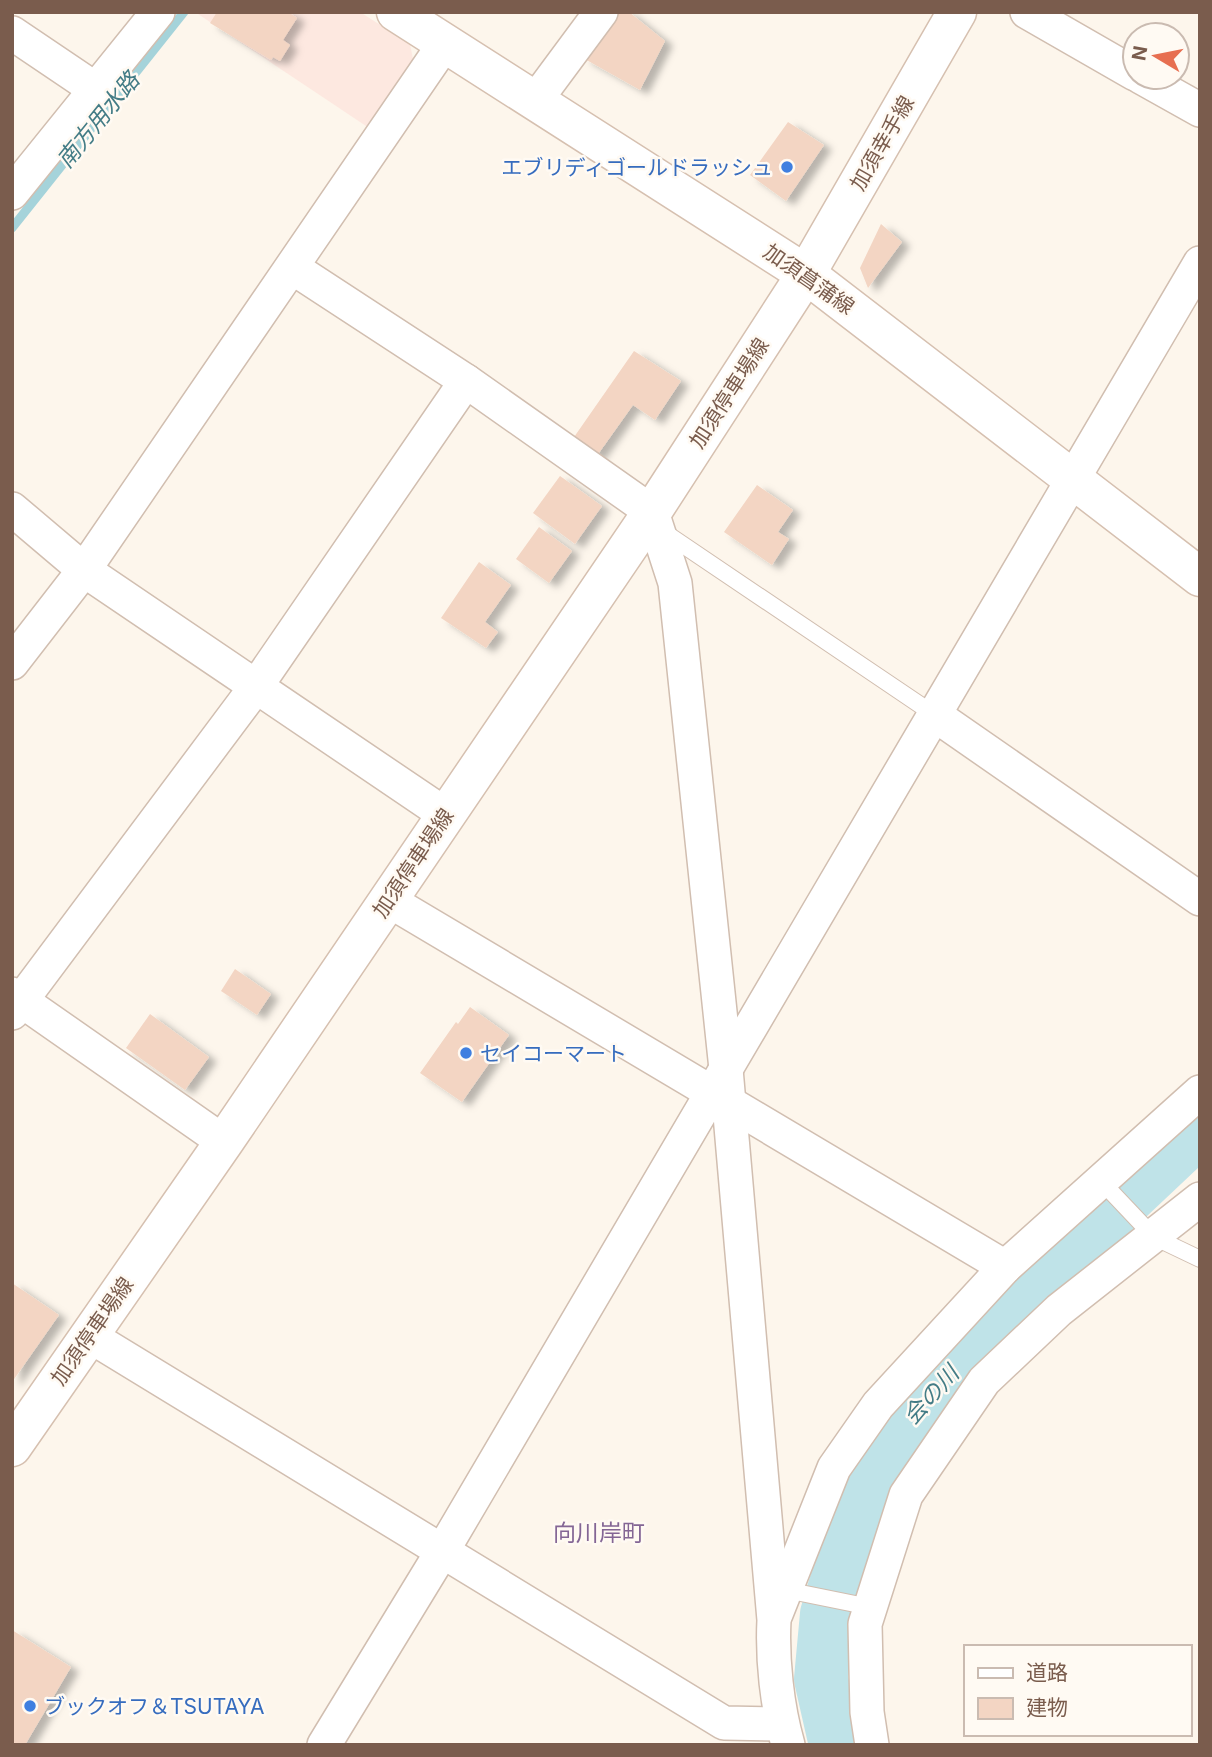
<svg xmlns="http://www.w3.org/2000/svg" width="1212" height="1757" font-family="Inter,'Noto Sans JP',sans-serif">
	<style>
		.commercial { fill: #fde8e0 }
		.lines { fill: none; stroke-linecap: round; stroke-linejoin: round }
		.stream { stroke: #a5d3da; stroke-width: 9 }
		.river { stroke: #bfe3e8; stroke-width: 54 }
		.building { fill: #f3d5c3; filter: url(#shadow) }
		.service-casing { stroke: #d1beb0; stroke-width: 18 }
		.minor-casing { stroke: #d1beb0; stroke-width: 36 }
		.secondary-casing { stroke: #d6c0b0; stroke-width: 41 }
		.service { stroke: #fff; stroke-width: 16 }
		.minor { stroke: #fff; stroke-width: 33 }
		.secondary { stroke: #fff; stroke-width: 38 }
		.shop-dot { fill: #3f7fe0; stroke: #fffaf3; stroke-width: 2.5 }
		.labels { text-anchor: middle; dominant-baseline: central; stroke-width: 5; stroke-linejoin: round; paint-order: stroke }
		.street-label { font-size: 21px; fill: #7a5c4d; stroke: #fffaf3 }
		.shop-label { font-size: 21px; fill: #366cbe; stroke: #fffaf3; text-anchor: start }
		.water-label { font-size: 23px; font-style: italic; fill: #437c86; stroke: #fffaf3 }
		.neighbourhood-label { font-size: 23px; fill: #846695; stroke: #fffaf3 }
	</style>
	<defs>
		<filter id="shadow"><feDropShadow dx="8" dy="4.5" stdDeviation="3.5" flood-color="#0004"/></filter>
	</defs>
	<rect width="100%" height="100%" fill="#fdf6ec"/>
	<polygon class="commercial" points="195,12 360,12 410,44 414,64 369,128"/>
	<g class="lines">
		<polyline class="stream" points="12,228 184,12"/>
		<polyline class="river" points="836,1745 821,1679 827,1614 868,1476 914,1408 1060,1261 1200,1129"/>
	</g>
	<g class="building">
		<polygon points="217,12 288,12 297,18 283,40 290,45 280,61 273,57 271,60 210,23"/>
		<polygon points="616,12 629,12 665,41 640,90 583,58"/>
		<polygon points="788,122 824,145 786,201 750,175"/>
		<polygon points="881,224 902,242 868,288 860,268"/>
		<polygon points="634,351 681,381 655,420 633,405 596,457 572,440"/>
		<polygon points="560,476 602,506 575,544 533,513"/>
		<polygon points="757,485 793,510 778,532 789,539 772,565 724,532"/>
		<polygon points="539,527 572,551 549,583 516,559"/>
		<polygon points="479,562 511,585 485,622 498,632 486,648 441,618"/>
		<polygon points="235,969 271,994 257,1015 221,991"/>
		<polygon points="470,1007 509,1035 462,1102 420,1073 456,1022 458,1024"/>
		<polygon points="150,1014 209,1057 185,1090 126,1048"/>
		<polygon points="12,1283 59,1315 12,1382"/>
		<polygon points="12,1630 71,1667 25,1745 12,1745"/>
	</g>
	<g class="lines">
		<g class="service-casing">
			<g id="service">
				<polyline points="661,530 935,715"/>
				<polyline points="1101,1181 1154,1237 1200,1259"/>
				<polyline points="786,1590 870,1607"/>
			</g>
		</g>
		<g class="minor-casing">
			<g id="minor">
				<polyline points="1027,12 1135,74"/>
				<polyline points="12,33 95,89"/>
				<polyline points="1141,77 1200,110"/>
				<polyline points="535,101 601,12"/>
				<polyline points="12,193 158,12"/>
				<path d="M293,268L466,381L652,512L675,583L726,1069L774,1620C772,1660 777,1706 788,1745"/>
				<polyline points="12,509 84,570 446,815"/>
				<polyline points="12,663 84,570 445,43"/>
				<polyline points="935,715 1200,899"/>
				<polyline points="388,900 1005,1267"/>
				<polyline points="12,994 224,1142"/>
				<polyline points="12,1013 255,688 466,381"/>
				<polyline points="88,1335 724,1723 782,1724"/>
				<polyline points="776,1614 834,1468 878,1405 1005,1267 1200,1092"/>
				<polyline points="324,1745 443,1550 1200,263"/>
				<polyline points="872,1745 867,1712 865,1624 906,1495 984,1381 1059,1310 1200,1199"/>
			</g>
		</g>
		<g class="secondary-casing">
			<g id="secondary">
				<polyline points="396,12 806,274 1200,577"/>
				<polyline points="12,1447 224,1142 652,512 806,274 957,12"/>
			</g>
		</g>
		<use href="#service" class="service"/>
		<use href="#minor" class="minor"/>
		<use href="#secondary" class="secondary"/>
	</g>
	<g class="shop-dot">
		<circle cx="787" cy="167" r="7"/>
		<circle cx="466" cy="1053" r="7"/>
		<circle cx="30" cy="1706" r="7"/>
	</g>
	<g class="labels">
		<g class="street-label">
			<text transform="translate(882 143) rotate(-60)">加須幸手線</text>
			<text transform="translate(809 279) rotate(35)">加須菖蒲線</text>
			<text transform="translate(729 393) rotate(-57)">加須停車場線</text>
			<text transform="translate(413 863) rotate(-56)">加須停車場線</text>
			<text transform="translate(92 1331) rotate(-55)">加須停車場線</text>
		</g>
		<g class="shop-label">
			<text x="773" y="167" text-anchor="end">エブリディゴールドラッシュ</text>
			<text x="480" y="1053">セイコーマート</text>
			<text x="44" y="1706">ブックオフ＆TSUTAYA</text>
		</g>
		<g class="water-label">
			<text transform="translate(98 120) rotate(-51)">南方用水路</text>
			<text transform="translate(931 1395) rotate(-48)">会の川</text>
		</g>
		<g class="neighbourhood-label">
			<text x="599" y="1533">向川岸町</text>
		</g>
	</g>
	<rect width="1212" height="1757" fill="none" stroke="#7a5c4d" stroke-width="28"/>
	<rect x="964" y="1645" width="228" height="91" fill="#fffaf3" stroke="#cabbb1" stroke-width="2"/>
	<rect x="978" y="1668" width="35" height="10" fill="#ffffff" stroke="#cabbb1" stroke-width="2"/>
	<text x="1026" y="1680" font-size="21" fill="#7a5c4d">道路</text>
	<rect x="978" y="1698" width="35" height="21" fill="#f3d5c3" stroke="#cabbb1" stroke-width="2"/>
	<text x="1026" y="1715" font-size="21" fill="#7a5c4d">建物</text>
	<g transform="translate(1156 56) rotate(280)"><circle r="33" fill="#fffaf3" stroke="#cabbb1" stroke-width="2"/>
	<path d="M0-5L12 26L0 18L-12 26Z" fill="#e76f51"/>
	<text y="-10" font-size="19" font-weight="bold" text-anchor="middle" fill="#7a5c4d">N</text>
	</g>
</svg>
